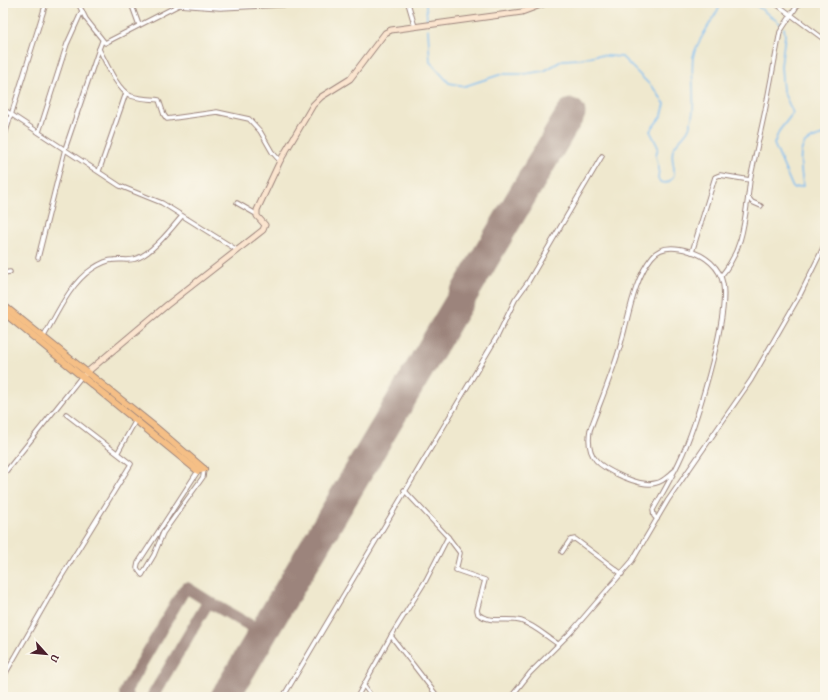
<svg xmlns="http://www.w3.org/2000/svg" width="828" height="700" font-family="Alegreya,serif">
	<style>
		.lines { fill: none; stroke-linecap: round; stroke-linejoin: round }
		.stream { stroke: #7ebdf2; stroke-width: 1.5 }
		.taxiway { stroke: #9c847c; stroke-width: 12 }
		.runway { stroke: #9c847c; stroke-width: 29 }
		.street-casing { stroke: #9c847c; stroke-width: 5.5 }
		.secondary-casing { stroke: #9c847c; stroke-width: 7 }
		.highway-casing { stroke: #9c847c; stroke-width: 8 }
		.street { stroke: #fff; stroke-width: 3.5 }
		.secondary { stroke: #fbe5cf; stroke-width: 5 }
		.highway { stroke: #f5bf86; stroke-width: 6 }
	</style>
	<rect width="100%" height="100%" fill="#fbf7ec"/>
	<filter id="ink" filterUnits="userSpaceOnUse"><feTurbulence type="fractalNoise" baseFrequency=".025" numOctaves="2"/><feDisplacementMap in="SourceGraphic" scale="8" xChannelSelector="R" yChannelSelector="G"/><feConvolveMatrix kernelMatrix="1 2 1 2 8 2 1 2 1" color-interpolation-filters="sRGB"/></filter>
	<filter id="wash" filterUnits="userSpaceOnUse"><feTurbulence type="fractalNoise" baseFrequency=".012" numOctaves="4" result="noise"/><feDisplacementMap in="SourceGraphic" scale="16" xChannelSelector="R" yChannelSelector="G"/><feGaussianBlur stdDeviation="0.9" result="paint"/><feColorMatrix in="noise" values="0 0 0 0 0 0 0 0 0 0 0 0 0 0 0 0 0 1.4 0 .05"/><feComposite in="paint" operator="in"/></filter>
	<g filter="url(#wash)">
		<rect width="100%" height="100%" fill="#efe8ce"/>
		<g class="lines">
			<g class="stream">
				<polyline points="426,3 427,22"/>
				<polyline points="753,3 781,24"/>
				<path d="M784,28L785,35L781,66L783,91L793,113L779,131L774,144L793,188L803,186C802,175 797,152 805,143C810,138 819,137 825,134"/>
				<path d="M428,29L430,62L449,83L465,86L502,74H524L544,71L563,60L580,59L596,55L622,57L656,91L665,104L662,115L650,131L658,147L656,156L659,169L658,178L660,182L666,183C682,176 669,162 673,150C676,141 685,137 689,128C698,105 690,79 693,57C696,43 712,21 719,8L723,3"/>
			</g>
			<g class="taxiway">
				<polyline points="211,603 253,627 257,634 257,644"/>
				<polyline points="253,627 263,627 270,621"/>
				<polyline points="128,697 125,693 127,688 184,590 187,588 211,603 207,604 152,697"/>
			</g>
			<polyline class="runway" points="225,697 571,113"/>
		</g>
	</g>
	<g filter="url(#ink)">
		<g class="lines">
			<g class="street-casing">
				<g id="street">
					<polyline points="78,3 86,19 105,43 179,5 220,8 323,3"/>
					<polyline points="131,3 139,25"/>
					<polyline points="408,3 415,27"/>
					<polyline points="775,3 825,40"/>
					<path d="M102,41L99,49C106,62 117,90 131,96C140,99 150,99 159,100L164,115L167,119L217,112L249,119L260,131L272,152L280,161"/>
					<polyline points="3,109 120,186 162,203 237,250"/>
					<polyline points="39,132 67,44 82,11"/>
					<polyline points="3,141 46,3"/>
					<polyline points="99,171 126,93"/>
					<polyline points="750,180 748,197 752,202 761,206"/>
					<polyline points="237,203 256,214"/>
					<polyline points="692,252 715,177 720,175 750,180 765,111 780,32 799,3"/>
					<polyline points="38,258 65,149 99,49"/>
					<polyline points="3,273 10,272"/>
					<path d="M721,276C741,252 744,227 748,197"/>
					<path d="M43,338C56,316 70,283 92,269C98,265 107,260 114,260C121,259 129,261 135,259C151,255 172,228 182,216"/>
					<polyline points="118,452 136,420"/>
					<polyline points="198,471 138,563 137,568 142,575 154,555 163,533 203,477 204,469"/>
					<polyline points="3,475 82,376"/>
					<polyline points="404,490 448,537"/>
					<path d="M657,519L654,516L653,510C662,494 671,479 679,462C695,429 729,319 723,284C720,267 705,255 689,251C676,247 661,245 652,257C633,280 628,322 619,350C611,377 600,403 590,430C585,458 600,467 623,477C634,481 645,486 656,483C663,482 669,475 674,471"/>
					<polyline points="562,552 570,540 575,539 622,574"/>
					<polyline points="3,678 55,587 131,464 66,414"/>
					<polyline points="364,686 372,697"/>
					<polyline points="283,697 498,335 515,300 528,282 602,156"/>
					<polyline points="357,697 391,636"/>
					<path d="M438,697L391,636L426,580L448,537L460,553L456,570L485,580L477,610L478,614C490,624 507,617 521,621C534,625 547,637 558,644"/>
					<polyline points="511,697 530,673 572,631 632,561 668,500 751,380 800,295 825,244"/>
				</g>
			</g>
			<g class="secondary-casing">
				<polyline id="secondary" points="85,374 167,305 263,230 265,225 257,216 257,210 280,161 313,105 321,97 350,79 385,33 391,30 522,12 546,3"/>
			</g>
			<g class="highway-casing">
				<g id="highway">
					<polyline points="3,305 155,427 204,469"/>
					<polyline points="3,312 198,471 204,469"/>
				</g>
			</g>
			<use href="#street" class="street"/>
			<use href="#secondary" class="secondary"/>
			<use href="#highway" class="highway"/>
		</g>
	</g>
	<rect width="828" height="700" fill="none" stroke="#fbf7ec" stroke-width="16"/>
	<g transform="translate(46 654) rotate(117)" stroke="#fbf7ec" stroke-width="3" paint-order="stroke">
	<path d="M0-3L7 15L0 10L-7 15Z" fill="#4a1f2b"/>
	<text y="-6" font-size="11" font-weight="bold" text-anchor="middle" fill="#4a1f2b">U</text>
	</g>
</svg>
